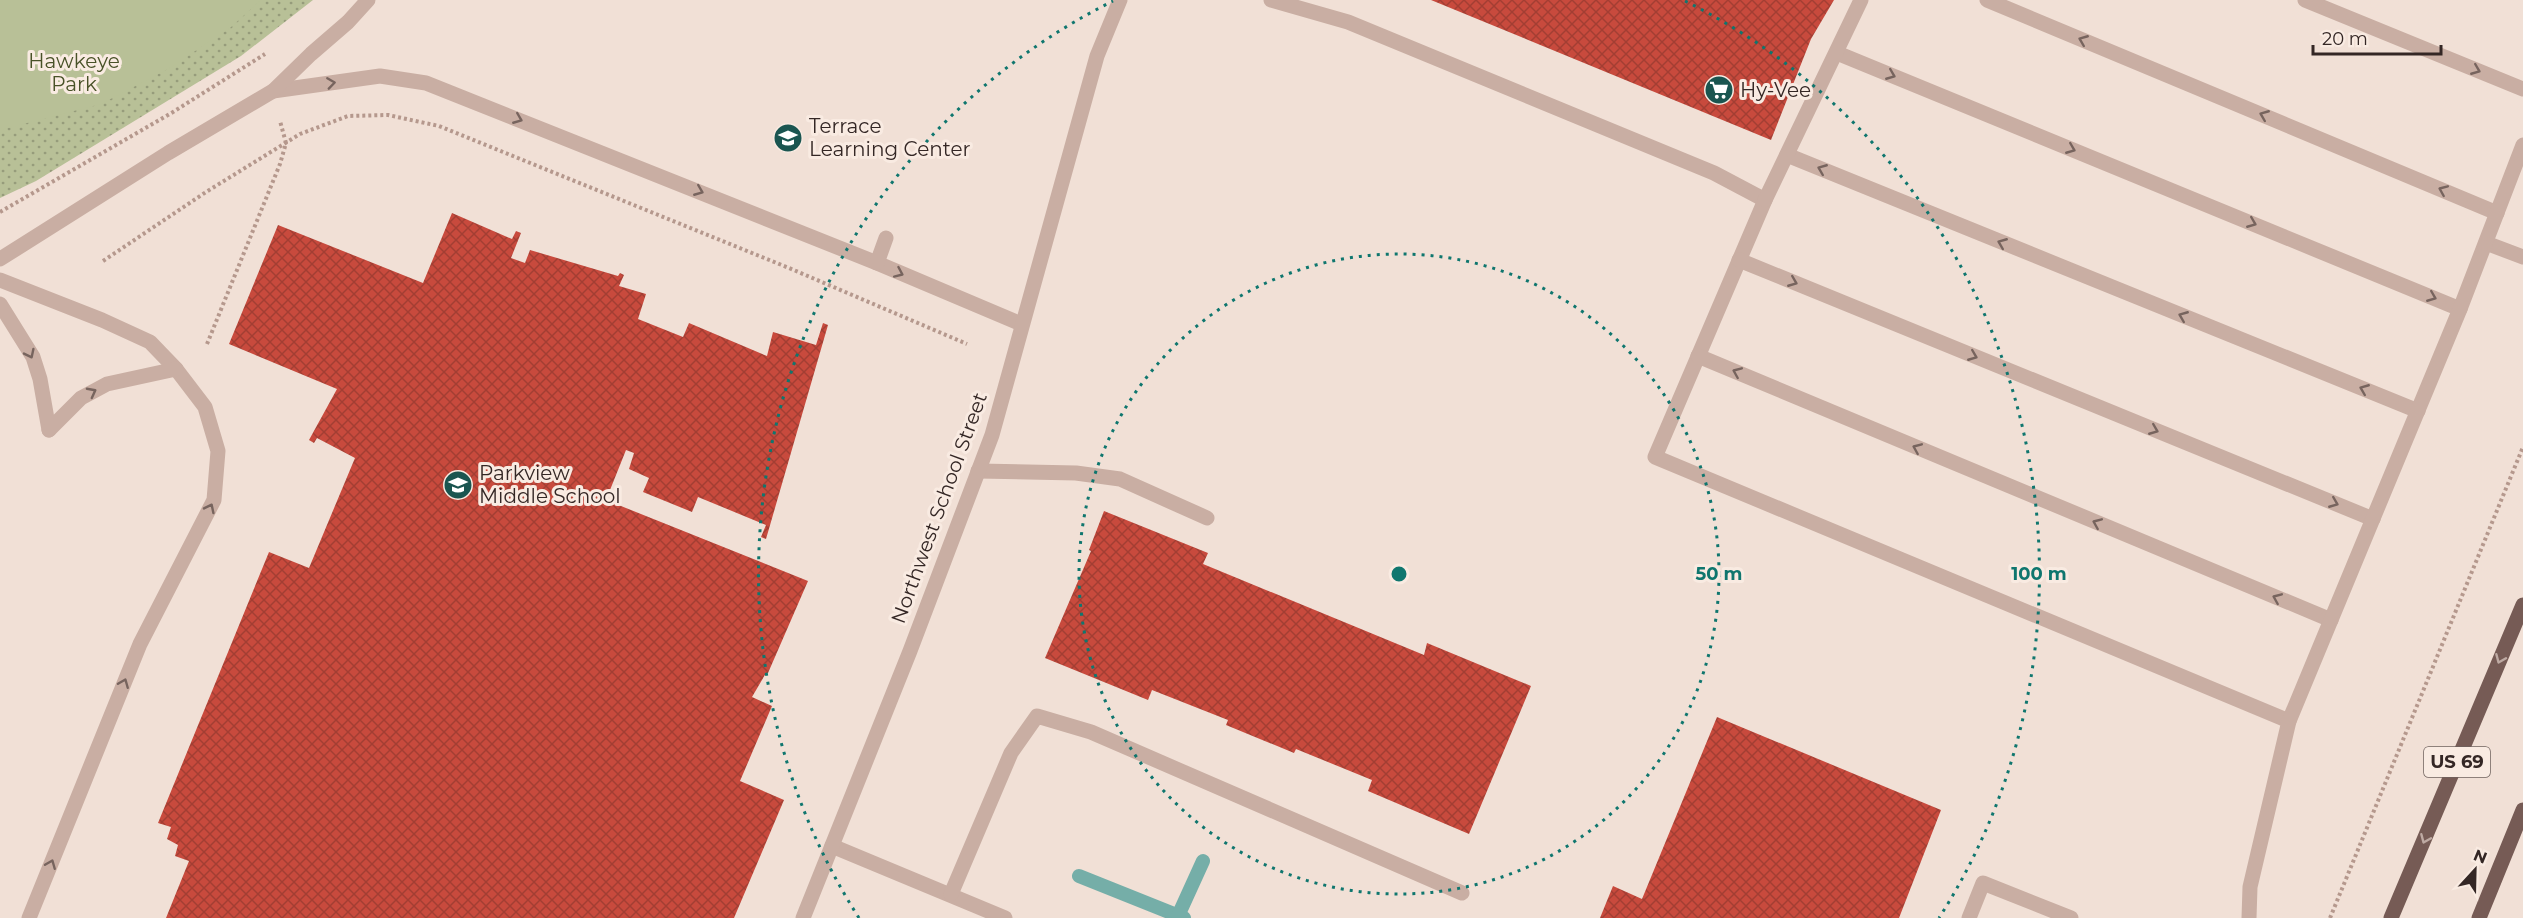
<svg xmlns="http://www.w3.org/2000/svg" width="2523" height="918" font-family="Montserrat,sans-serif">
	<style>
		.green { fill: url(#green-dots) }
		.pitch { fill: #b8c097 }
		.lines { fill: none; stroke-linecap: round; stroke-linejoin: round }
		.stream { stroke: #75aea8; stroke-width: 14 }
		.building { fill: url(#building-cross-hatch) }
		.path { stroke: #b5988d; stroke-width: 4; stroke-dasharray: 3 3; stroke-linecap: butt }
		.minor { stroke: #c9aea3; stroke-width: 15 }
		.major { stroke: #765b55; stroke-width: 15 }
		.oneway { stroke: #77645e }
		.oneway2 { stroke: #beaaa3 }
		.ring { fill: none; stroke: #0f766e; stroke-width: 3; stroke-dasharray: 3 6 }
		.labels { text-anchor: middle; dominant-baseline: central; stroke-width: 6; stroke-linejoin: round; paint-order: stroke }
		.shield { fill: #f9ebe2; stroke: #6f625e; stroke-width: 1.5 }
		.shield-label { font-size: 18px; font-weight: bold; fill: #342725 }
		.park-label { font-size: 20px; fill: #495228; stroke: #f9ebe2 }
		.poi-label { font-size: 20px; fill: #342725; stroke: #f9ebe2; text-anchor: start }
		.street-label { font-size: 20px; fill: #342725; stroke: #f9ebe2 }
		.centre { fill: #0f766e; stroke: #f9ebe2; stroke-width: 3 }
		.ring-label { font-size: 18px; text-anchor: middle; font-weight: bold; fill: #0f766e; stroke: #f9ebe2; stroke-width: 6; stroke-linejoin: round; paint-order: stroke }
	</style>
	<defs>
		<pattern id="green-dots" width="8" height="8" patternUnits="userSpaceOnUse" patternTransform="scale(1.5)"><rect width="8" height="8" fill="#b8c097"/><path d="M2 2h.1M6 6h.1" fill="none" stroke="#969c7b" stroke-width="1.8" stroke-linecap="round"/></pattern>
		<pattern id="building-cross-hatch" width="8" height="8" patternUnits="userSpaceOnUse" patternTransform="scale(1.5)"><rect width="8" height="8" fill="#c84a3d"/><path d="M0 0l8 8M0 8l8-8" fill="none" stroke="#a33e33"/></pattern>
	</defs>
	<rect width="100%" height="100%" fill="#f1e0d6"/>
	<polygon class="green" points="0,0 313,0 241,56 36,181 0,198"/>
	<polygon class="pitch" points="0,0 261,0 230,28 168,69 101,104 0,130"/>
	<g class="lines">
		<g class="stream">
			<polyline points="1079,876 1184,918"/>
			<polyline points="1178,916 1203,861"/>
		</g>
	</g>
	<g class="building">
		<polygon points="1431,0 1834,0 1811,39 1771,140"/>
		<polygon points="452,213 512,239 516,231 521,233 511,258 525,263 530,250 618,276 620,273 624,275 619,286 646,294 638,319 683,337 689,323 767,356 773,332 816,345 823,323 828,325 766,539 761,537 766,525 698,497 692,512 643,492 649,478 629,469 634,453 626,450 606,500 808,581 768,673 766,673 752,697 772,706 740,781 784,800 734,918 166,918 189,861 175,856 178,845 167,839 171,827 158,823 269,552 309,568 355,458 317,438 314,443 309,440 337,389 229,344 278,225 423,283"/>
		<polygon points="1104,511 1208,553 1203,564 1424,655 1427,643 1531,686 1469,834 1368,791 1372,780 1296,749 1294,753 1226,725 1228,720 1152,690 1148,700 1045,658 1091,551 1089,550"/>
		<polygon points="1717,717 1941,810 1899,918 1600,918 1613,886 1642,899"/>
	</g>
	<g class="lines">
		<g class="path">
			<polyline points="0,212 173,112 265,54"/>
			<polyline points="103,261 206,192 300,134 348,116 388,115 439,126 789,268 967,344"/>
			<polyline points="207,344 280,164 286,143 280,121"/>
			<polyline points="2330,918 2523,447"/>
		</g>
		<g class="minor">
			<polyline points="1271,0 1348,22 1714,173 1765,200 1655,457 2289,721"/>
			<polyline points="1987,0 2497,213"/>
			<polyline points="2305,0 2523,89"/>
			<polyline points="1837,53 2460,309"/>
			<polyline points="273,91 380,76 426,83 877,263 1021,324"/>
			<polyline points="1787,155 2418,411"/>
			<polyline points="1765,200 1861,0"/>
			<polyline points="2486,243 2523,257"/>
			<polyline points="0,259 168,153 273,91 311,54 348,22 368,0"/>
			<polyline points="1739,260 2373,519"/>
			<polyline points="877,263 886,238"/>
			<polyline points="0,280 102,320 150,342 176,369 205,407 218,451 214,500 140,644 29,918"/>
			<polyline points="0,304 33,357 40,379 49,430"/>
			<polyline points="1698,356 2331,620"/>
			<polyline points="49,430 81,398 107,384 176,369"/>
			<polyline points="978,471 1076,473 1120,479 1207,518"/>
			<polyline points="832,846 1005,918"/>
			<polyline points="951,894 1011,753 1037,716 1091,732 1462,893"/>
			<polyline points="803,918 910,651 992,435 1097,56 1120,0"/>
			<polyline points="1969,918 1983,883 2071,918"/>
			<polyline points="2249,918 2250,887 2289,721 2460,309 2523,145"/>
		</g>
		<g class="major">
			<polyline points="2391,918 2523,605"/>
			<polyline points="2479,918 2523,810"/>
		</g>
	</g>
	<defs><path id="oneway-chevron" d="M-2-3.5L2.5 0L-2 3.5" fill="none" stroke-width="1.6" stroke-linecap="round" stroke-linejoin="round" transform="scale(1.5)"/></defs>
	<g class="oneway">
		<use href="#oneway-chevron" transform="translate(2083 40) rotate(-158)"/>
		<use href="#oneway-chevron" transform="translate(2476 70) rotate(22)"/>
		<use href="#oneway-chevron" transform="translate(1891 75) rotate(22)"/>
		<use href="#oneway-chevron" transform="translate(331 83) rotate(-8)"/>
		<use href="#oneway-chevron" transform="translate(2264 115) rotate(-158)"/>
		<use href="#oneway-chevron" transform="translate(518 119) rotate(22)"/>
		<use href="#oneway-chevron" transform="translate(2071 149) rotate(22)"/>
		<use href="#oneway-chevron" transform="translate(1822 169) rotate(-158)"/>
		<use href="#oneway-chevron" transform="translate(2443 190) rotate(-157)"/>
		<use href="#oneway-chevron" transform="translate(699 191) rotate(22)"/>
		<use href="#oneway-chevron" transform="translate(2252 223) rotate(22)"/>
		<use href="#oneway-chevron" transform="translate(2002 243) rotate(-158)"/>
		<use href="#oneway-chevron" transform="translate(899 273) rotate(24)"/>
		<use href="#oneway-chevron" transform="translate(1793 282) rotate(22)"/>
		<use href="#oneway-chevron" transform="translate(2432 297) rotate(22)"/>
		<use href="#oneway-chevron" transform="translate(2183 316) rotate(-158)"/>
		<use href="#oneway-chevron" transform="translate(30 354) rotate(64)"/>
		<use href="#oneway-chevron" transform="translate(1973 356) rotate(22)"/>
		<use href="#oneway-chevron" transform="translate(1737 372) rotate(-157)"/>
		<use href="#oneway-chevron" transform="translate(2364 389) rotate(-158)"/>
		<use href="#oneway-chevron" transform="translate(92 392) rotate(-28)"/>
		<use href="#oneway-chevron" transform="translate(2154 430) rotate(22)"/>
		<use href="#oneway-chevron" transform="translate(1917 448) rotate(-157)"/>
		<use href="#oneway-chevron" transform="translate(2334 503) rotate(22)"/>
		<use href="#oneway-chevron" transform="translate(210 508) rotate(-64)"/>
		<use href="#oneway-chevron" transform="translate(2097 523) rotate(-157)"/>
		<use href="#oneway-chevron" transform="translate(2277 598) rotate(-157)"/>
		<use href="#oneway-chevron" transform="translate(124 683) rotate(-68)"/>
		<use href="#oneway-chevron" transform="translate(51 864) rotate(-68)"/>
	</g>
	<g class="oneway2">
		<use href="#oneway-chevron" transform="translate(2500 659) rotate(113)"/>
		<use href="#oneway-chevron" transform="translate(2425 839) rotate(113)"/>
	</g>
	<g class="ring">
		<circle cx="1399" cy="574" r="320"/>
		<path d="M859 918A640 640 0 0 1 1113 1M1685 1A640 640 0 0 1 1939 918"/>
	</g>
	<defs>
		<g id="supermarket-disc" transform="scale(1.5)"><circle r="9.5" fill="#1a5550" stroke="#f9ebe2"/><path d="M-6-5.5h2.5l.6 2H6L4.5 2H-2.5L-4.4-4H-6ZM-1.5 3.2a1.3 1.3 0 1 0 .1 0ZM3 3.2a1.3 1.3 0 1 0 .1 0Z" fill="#fff"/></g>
		<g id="school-disc" transform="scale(1.5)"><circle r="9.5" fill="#1a5550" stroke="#f9ebe2"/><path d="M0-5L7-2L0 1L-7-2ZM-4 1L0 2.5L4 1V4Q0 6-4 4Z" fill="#fff"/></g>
	</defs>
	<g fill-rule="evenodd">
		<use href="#supermarket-disc" x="1719" y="90"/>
		<use href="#school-disc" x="788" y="138"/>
		<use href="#school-disc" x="458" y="485"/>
	</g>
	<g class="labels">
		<rect class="shield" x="2424" y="747" width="66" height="30" rx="4.5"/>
		<g class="shield-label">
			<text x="2457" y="762">US 69</text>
		</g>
		<g class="park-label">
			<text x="74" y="61">Hawkeye<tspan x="74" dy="23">Park</tspan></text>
		</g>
		<g class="poi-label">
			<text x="1740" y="90">Hy-Vee</text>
			<text x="809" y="126">Terrace<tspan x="809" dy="23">Learning Center</tspan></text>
			<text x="479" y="473">Parkview<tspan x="479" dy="23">Middle School</tspan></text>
		</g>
		<g class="street-label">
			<text transform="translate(939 508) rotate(-70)">Northwest School Street</text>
		</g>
	</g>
	<circle cx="1399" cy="574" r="9" class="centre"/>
	<g class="ring-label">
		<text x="1719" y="580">50 m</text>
		<text x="2039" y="580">100 m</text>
	</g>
	<g transform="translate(2475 870) rotate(22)" stroke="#f9ebe2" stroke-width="4.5" paint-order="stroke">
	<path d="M0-4.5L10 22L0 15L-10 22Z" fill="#342725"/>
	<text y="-9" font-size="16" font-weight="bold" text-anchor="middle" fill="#342725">N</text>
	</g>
	<path d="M2313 45v9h128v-9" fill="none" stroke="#342725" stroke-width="3"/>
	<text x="2322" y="45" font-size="18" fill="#342725" stroke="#f9ebe2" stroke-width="4.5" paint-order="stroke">20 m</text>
</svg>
